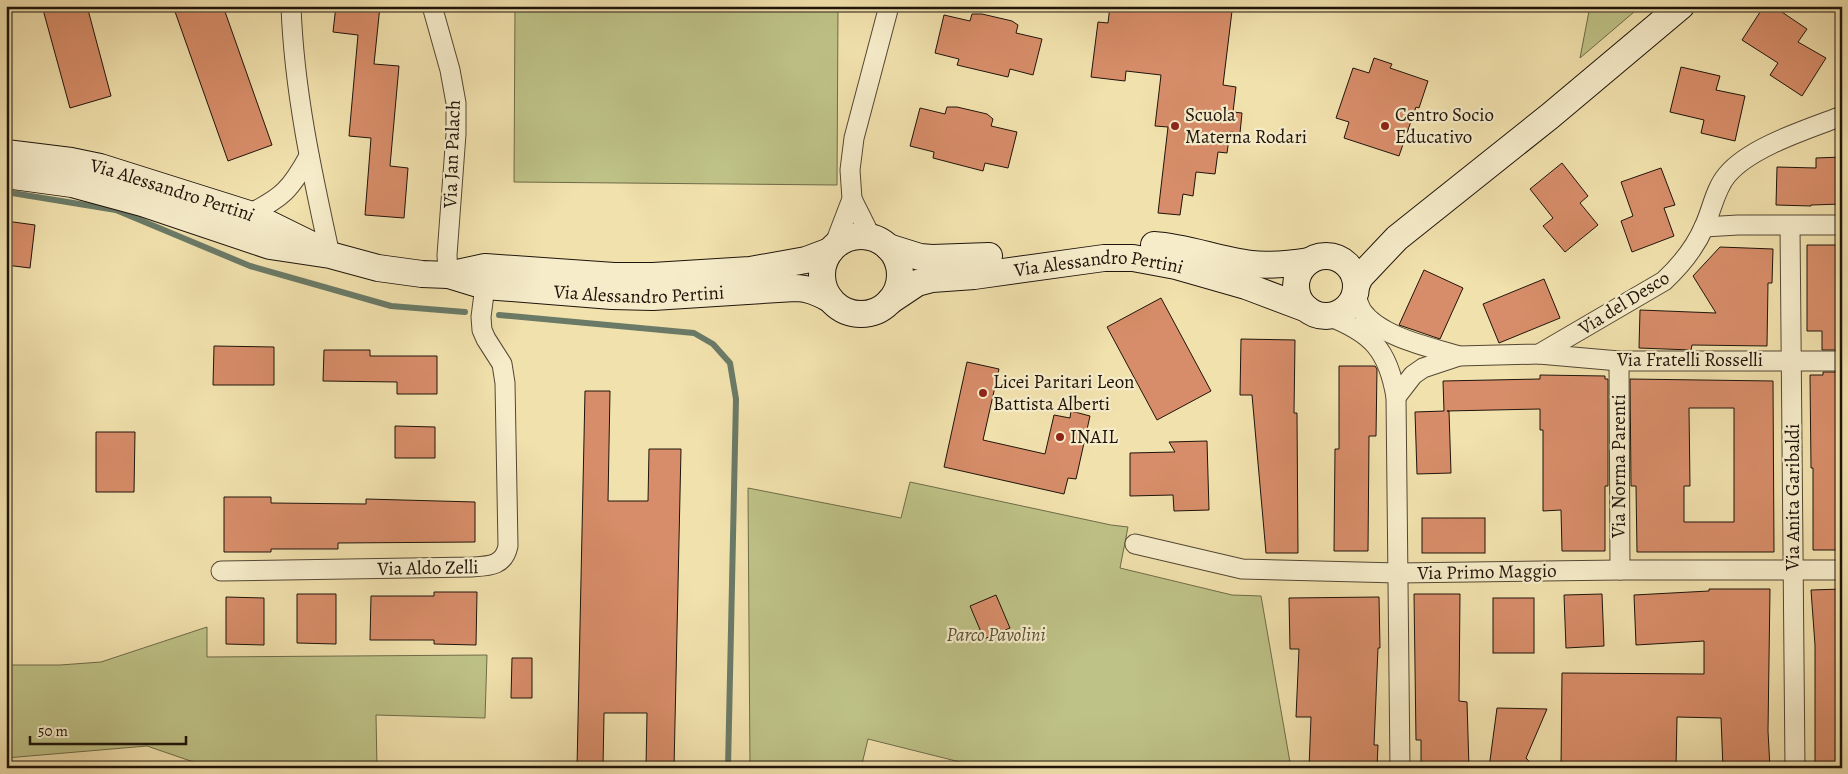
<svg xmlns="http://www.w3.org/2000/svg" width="1848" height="774" font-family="Alegreya,serif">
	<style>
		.green { fill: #bec287; stroke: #6e6b48 }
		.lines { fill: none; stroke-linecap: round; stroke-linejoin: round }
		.stream { stroke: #6a7a67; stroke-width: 6 }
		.building { fill: #d78d69; stroke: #1f140a; fill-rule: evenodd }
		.street-casing { stroke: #544733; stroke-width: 21 }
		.secondary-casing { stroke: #1f140a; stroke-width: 28 }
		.street { stroke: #f6ecca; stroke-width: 19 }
		.secondary { stroke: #f6ecca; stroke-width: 26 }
		.poi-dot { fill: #8f2418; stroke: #f6ecca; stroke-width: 2 }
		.labels { text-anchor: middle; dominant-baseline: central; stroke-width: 4.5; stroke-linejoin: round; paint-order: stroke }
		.poi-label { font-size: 19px; fill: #1f140a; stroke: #f6ecca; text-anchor: start }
		.street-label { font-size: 19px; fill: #1f140a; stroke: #f6ecca }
		.park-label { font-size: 19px; font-style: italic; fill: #575136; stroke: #f6ecca }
	</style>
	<rect width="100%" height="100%" fill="#f1e1ad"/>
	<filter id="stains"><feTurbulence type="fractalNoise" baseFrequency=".004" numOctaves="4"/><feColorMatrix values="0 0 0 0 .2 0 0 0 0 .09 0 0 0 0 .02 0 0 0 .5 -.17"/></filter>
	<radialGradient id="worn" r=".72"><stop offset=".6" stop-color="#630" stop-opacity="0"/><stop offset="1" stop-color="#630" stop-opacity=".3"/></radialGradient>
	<g class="green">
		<polygon points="515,6 838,6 837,185 514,182"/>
		<polygon points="1590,6 1641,6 1580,58"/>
		<polygon points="910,482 1111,525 1128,527 1120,568 1232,595 1261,596 1291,768 984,768 868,739 861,768 750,768 748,488 901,518"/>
		<polygon points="207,627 207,657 487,655 485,718 376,715 377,768 211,768 147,746 6,758 6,665 60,665 101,662"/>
	</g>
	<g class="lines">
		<g class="stream">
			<polyline points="6,192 116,210 250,266 391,306 465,312"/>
			<polyline points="499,315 694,333 713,344 730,363 736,399 728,768"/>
		</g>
	</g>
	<g class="building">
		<polygon points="42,6 87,6 111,96 70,108"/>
		<polygon points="173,6 223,6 272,145 228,161"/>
		<polygon points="336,6 380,6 374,64 399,66 390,166 408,168 404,218 365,215 371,138 349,136 358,35 333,32"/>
		<polygon points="1110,6 1189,6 1232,11 1223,85 1236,87 1233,112 1242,113 1240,133 1230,132 1227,153 1218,152 1215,174 1196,172 1193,196 1183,194 1180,215 1158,213 1168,127 1155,126 1161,75 1126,71 1125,81 1091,77 1098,22 1108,23"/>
		<polygon points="1764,6 1773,6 1807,29 1798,42 1826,58 1802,96 1770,75 1778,63 1742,40"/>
		<polygon points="972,14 982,14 1012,21 1018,25 1016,33 1042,39 1033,75 1010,69 1008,77 957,65 959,59 935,53 944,15 970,21"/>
		<polygon points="1374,58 1392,64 1390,68 1428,81 1419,108 1416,107 1399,156 1344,138 1349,122 1336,118 1353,68 1369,73"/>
		<polygon points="1681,67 1720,76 1716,90 1745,96 1735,141 1701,133 1704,120 1670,112"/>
		<polygon points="947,107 957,107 987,114 993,119 991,126 1017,132 1008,168 985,163 983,171 933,158 934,152 910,146 920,108 945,114"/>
		<polygon points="1842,157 1842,204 1811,205 1811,206 1776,205 1777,167 1816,168 1816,158"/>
		<polygon points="1562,163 1588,196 1580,203 1598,225 1565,252 1543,226 1553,218 1530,189"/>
		<polygon points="1661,168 1675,205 1664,208 1674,236 1632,252 1621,221 1633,216 1621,182"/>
		<polygon points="6,221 35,225 30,268 6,265"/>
		<polygon points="1807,245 1842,245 1842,350 1822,350 1822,331 1807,331"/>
		<polygon points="1720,247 1773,249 1772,283 1768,283 1767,346 1692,345 1691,350 1639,348 1640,310 1716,313 1693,276"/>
		<polygon points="1424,270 1463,288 1440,339 1399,325"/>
		<polygon points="1544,279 1560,318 1499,343 1483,304"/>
		<polygon points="1161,298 1211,391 1157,420 1107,327"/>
		<polygon points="1241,339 1295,340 1294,413 1297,413 1298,553 1266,553 1252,395 1240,395"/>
		<polygon points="214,346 274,347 274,385 213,385"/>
		<polygon points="324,350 370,350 370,356 437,356 437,394 397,394 397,382 323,381"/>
		<polygon points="967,362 999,369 983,440 1045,454 1054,415 1070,418 1071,411 1090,416 1076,479 1068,478 1064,494 944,467"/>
		<polygon points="1339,366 1375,366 1377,369 1376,436 1369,436 1368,551 1334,551 1335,449 1339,449"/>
		<polygon points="1823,372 1842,372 1842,550 1813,550 1813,468 1811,468 1810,375 1823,375"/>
		<polygon points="1540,375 1605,376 1605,379 1608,379 1608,486 1605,486 1605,551 1562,551 1561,510 1543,511 1543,430 1540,430 1540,409 1447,411 1449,411 1451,473 1417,474 1415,412 1444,411 1443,381 1540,379"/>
		<path d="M1630,379L1773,381L1774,552H1637L1636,486H1631ZM1689,408H1734V522H1684V486H1690Z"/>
		<polygon points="585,391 610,391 608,501 648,501 649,449 681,449 674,768 646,768 647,713 604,713 603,768 577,768"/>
		<polygon points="395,426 435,427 435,458 395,458"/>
		<polygon points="96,432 135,432 134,492 96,492"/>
		<polygon points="1207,441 1209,510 1174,511 1173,495 1130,496 1130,453 1175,452 1169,442"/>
		<polygon points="224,497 271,497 271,503 366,504 366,499 475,502 475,542 338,543 338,549 271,549 271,552 224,552"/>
		<rect x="1422" y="518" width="63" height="35"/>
		<polygon points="1709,589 1770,589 1768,731 1770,768 1723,768 1721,718 1677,717 1676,768 1561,767 1562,673 1704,674 1704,641 1636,645 1634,595 1709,591"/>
		<polygon points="1842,589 1842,768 1815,768 1815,645 1811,590"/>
		<polygon points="434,592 477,592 476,645 434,644 434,640 370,640 371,596 434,596"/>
		<polygon points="297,594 336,594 336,644 297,643"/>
		<polygon points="1414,594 1460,594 1459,701 1467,702 1469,768 1421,768 1421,740 1416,740"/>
		<polygon points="1602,594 1604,646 1566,648 1564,595"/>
		<polygon points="996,595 1010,628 984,639 970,606"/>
		<polygon points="226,597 264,598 264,645 226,644"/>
		<polygon points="1379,597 1380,648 1378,648 1374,745 1378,745 1377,768 1309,768 1311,717 1296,717 1299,649 1290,649 1289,598"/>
		<rect x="1493" y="598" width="41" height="55"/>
		<polygon points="512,658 532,658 532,698 511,698"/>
		<polygon points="1497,708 1547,709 1526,758 1535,768 1489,768"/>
	</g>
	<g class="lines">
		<g class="street-casing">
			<g id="street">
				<path d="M291,6C294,91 312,173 330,255"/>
				<polyline points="432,6 450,70 456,103 456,134 447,255 448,275"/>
				<polyline points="852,199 871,237"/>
				<path d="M249,214C282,198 291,189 309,156"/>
				<polyline points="1790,226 1795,768"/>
				<polyline points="1704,227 1738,225 1842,225"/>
				<polyline points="834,246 852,199 850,170 854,138 889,6"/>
				<path d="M1355,293C1357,299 1359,306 1362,311C1380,337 1430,347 1459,356"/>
				<path d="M1328,316C1372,333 1388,350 1396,397L1400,768"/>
				<polyline points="1539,354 1619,361 1842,361"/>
				<polyline points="1619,361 1620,570"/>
				<path d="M1396,397L1413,375L1423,368L1459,356L1539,354L1664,281C1680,266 1695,248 1704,227C1712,210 1715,189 1727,175C1750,147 1808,129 1842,116"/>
				<polyline points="1135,544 1242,569 1398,573 1620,570 1842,570"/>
				<path d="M221,571L472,567C489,566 504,566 508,546L505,383L502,364L486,339L482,330L481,317L485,286"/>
			</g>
		</g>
		<g class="secondary-casing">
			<g id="secondary">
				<path id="s1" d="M6,153L71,161L100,167L249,214L314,246"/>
				<polyline points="6,175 72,184 142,203 270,246 330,255 378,268 422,274 448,275 485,267 614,276 653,276 750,270 806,260 830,251"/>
				<circle cx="861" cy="275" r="39"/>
				<path d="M1154,245C1187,247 1218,260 1251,264C1270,266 1289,264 1309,261"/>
				<polyline points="888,247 920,257 932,258 989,256"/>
				<circle cx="1326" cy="286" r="30"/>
				<path id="s2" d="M449,275L485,286L612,296L653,297L795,288C809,288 818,293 830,299"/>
				<polyline points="1356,286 1360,277 1397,238 1550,116 1681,6"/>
				<path id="s3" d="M890,301L917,283L932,279L974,276L1104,258H1133L1176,266L1246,286L1307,309"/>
			</g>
		</g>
		<use href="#street" class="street"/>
		<use href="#secondary" class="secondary"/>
	</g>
	<g class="poi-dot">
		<circle cx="1175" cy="126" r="5"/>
		<circle cx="1385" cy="126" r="5"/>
		<circle cx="983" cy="393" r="5"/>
		<circle cx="1060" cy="437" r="5"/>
	</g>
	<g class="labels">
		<g class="poi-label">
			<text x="1185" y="115">Scuola<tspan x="1185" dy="22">Materna Rodari</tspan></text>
			<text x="1395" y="115">Centro Socio<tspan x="1395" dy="22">Educativo</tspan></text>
			<text x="993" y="382">Licei Paritari Leon<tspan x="993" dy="22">Battista Alberti</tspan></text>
			<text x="1070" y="437">INAIL</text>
		</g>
		<g class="street-label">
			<text transform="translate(452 154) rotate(-88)">Via Jan Palach</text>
			<text stroke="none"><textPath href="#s1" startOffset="171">Via Alessandro Pertini</textPath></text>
			<text stroke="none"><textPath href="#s3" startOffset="216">Via Alessandro Pertini</textPath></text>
			<text stroke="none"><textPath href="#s2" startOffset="192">Via Alessandro Pertini</textPath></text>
			<text transform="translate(1624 303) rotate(-32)">Via del Desco</text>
			<text x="1690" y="360">Via Fratelli Rosselli</text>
			<text transform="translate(1619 466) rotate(-90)">Via Norma Parenti</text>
			<text transform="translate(1793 497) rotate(-90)">Via Anita Garibaldi</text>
			<text transform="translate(428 568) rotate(-1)">Via Aldo Zelli</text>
			<text transform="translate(1487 572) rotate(-1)">Via Primo Maggio</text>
		</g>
		<g class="park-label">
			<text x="996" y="635">Parco Pavolini</text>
		</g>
	</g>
	<rect width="1848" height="774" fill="none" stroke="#f1e1ad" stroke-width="25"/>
	<rect x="8" y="8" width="1833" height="759" fill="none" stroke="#1f140a" stroke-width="2.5"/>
	<rect x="12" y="12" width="1823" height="749" fill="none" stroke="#1f140a"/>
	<path d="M30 736v8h156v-8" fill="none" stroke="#1f140a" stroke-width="2.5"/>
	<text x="38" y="736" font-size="15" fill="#1f140a" stroke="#f6ecca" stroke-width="4" paint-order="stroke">50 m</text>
	<rect width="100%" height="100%" filter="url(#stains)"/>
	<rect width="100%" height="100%" fill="url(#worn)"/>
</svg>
